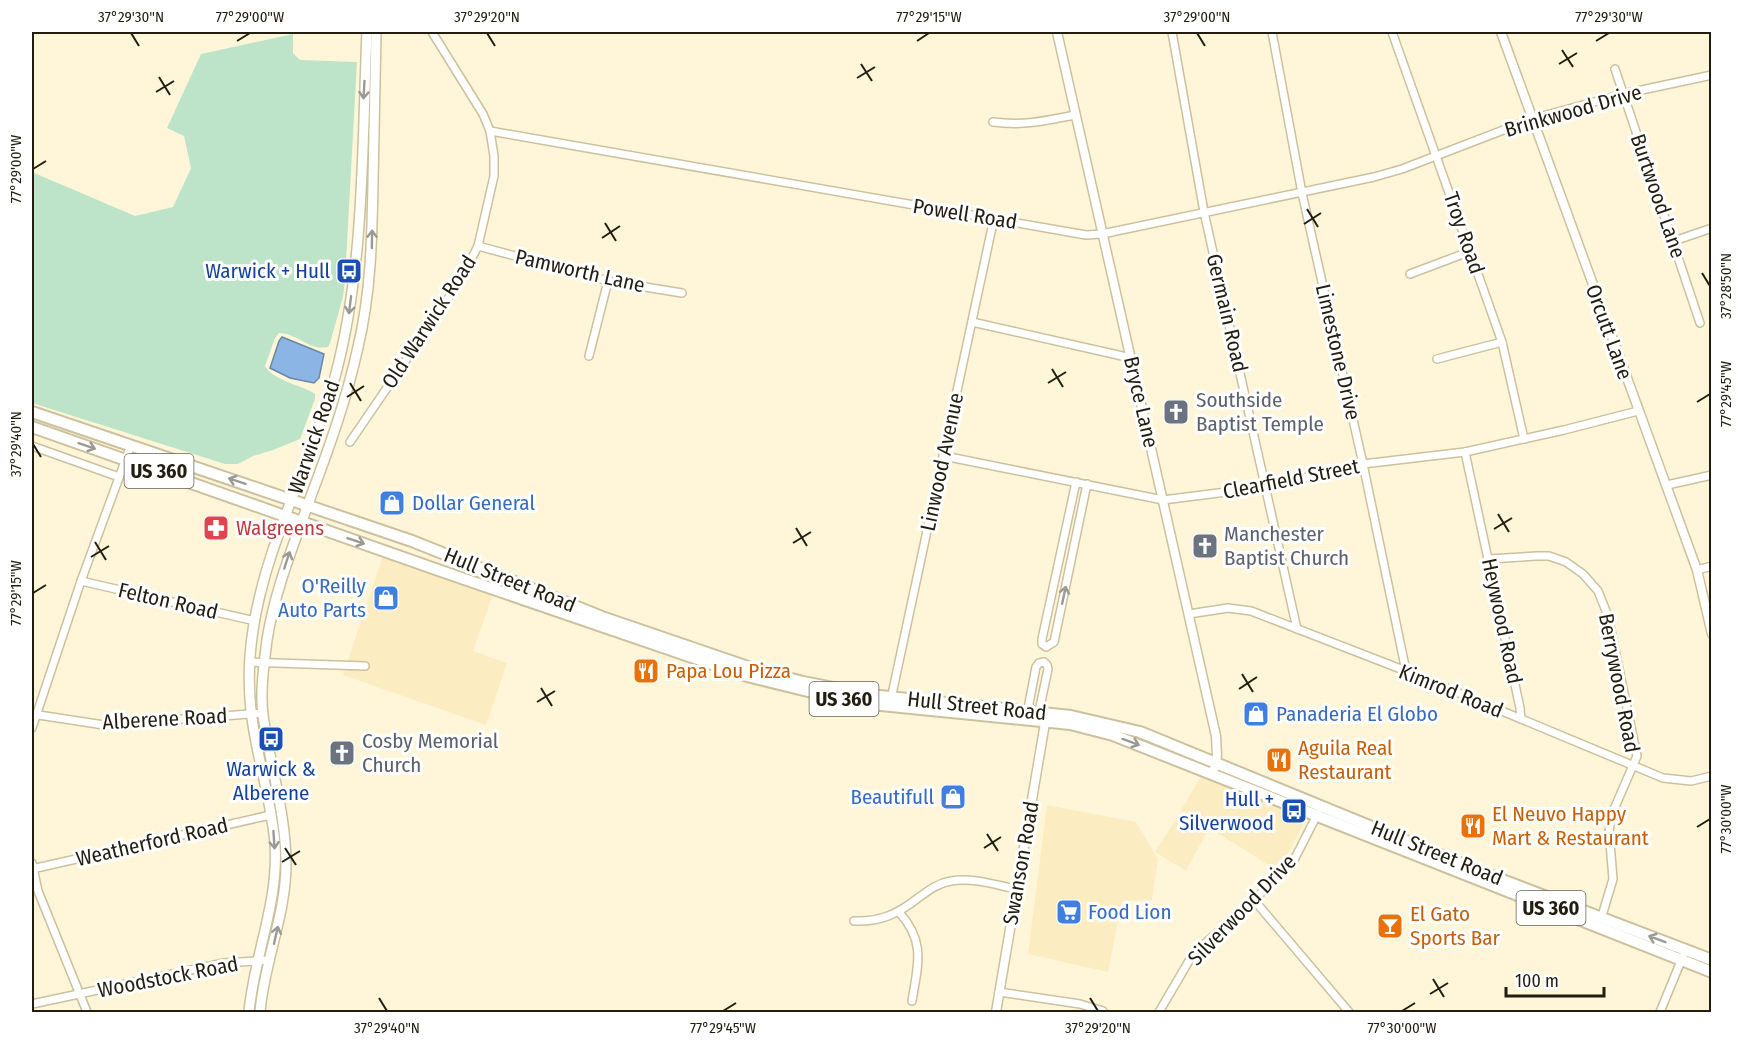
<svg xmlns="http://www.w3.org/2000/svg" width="1743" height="1044" font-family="'Fira Sans Condensed',sans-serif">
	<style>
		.built { fill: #fbedc1 }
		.green { fill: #bde4c9 }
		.water { fill: #8ab5e4; stroke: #6a87a4; stroke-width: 1.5 }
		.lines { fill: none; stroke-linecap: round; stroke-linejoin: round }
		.minor-casing { stroke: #ccc19e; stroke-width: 10 }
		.tertiary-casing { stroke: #ccc19e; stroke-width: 11 }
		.secondary-casing { stroke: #ccc19e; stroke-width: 12 }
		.primary-casing { stroke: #ccc19e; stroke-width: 14 }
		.minor { stroke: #fff; stroke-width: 7 }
		.tertiary { stroke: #fff; stroke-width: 8 }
		.secondary { stroke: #fff; stroke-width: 9 }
		.primary { stroke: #fff; stroke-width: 10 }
		.oneway { stroke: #9b9993 }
		.ticks { fill: none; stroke: #211d10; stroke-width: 2 }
		.labels { text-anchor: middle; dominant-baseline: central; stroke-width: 6; stroke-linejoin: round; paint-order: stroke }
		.shield { fill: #fff; stroke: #646158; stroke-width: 1.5 }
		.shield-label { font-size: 20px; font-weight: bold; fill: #211d10 }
		.street-label { font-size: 21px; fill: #211d10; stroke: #fff }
		.transit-label { font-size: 21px; fill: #164399; stroke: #fff; text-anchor: end }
		.worship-label { font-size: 21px; fill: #5b616d; stroke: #fff; text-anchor: start }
		.shop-label { font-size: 21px; fill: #366cbe; stroke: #fff; text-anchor: start }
		.health-label { font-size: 21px; fill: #be3a42; stroke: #fff; text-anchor: start }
		.food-label { font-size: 21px; fill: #c56008; stroke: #fff; text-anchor: start }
		.neatline { fill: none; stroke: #211d10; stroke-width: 2 }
		.ticks-label { font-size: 15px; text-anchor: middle; fill: #211d10 }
	</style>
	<rect width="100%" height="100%" fill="#fff6d9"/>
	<g class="built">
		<polygon points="383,556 493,594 473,651 507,663 486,725 343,675"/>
		<polygon points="1202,775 1307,818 1278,871 1181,810"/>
		<polygon points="1047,805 1136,822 1158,859 1152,900 1122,901 1108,972 1028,954"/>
		<polygon points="1180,813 1208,830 1186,871 1155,852"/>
	</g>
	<path class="green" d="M293,34V53L300,60L357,62L345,280L343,297L330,343L328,347C309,351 297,333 279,333L275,338L265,366C272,380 302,385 315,394V399L300,439L273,450L253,456L238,464H225L32,403V172L135,216L173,207L191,168L184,136L167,128L201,54Z"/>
	<polygon class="water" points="282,337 324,354 319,378 314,383 290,378 270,368 279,341"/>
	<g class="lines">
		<g class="minor-casing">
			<g id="minor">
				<polyline points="1172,32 1204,212 1297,629"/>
				<polyline points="1272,32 1302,193 1363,464 1406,671"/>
				<polyline points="1392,32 1502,342 1524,439"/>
				<polyline points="1615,69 1700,323"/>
				<path d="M993,122C1024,126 1044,121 1075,115"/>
				<polyline points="490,131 1086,235 1102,234 1374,177 1402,169 1532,119 1623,94 1712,75"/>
				<polyline points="1674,241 1712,228"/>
				<polyline points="478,246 608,281 682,293"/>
				<polyline points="1410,274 1471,251"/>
				<polyline points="972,322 1131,358"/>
				<polyline points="589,356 608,281"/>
				<polyline points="1437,359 1502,342"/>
				<polyline points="350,442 460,281 478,246 494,176 494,156 490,131 483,114 432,32"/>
				<polyline points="32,446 119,477"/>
				<polyline points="1465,452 1520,708 1521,719"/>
				<polyline points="944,456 1163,500 1266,487 1363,464 1465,452 1564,430 1638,411"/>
				<polyline points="1076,482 1042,639 1042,644 1046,647 1054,642 1087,484"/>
				<polyline points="1667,485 1712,475"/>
				<polyline points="1489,559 1537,556 1549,556 1566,562 1583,574 1598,591 1608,616 1637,756 1612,814 1609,831 1613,879 1601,919"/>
				<polyline points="1697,570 1712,566"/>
				<polyline points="81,581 255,621"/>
				<polyline points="1189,614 1228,608 1251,611 1406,671 1663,778 1691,781 1712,776"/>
				<polyline points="250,662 365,666"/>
				<polyline points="891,699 994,218"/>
				<polyline points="32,714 104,725 263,713"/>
				<polyline points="1027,714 1036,667 1039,663 1044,662 1047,665 1048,669 1038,716"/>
				<polyline points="32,728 81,581 131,445"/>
				<polyline points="32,863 38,891 87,1012"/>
				<polyline points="32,869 266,816 272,818"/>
				<polyline points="1254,900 1349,1012"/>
				<path d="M899,912C926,942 918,964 912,1001"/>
				<path d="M854,921C880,922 898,914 918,898C929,890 938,883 951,881C971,877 996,885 1016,889"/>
				<polyline points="999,992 1080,1004 1103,1011"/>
				<polyline points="32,1004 224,963 270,960"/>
				<polyline points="1159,1012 1193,954 1254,900 1294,860 1318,813"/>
				<polyline points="1660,1012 1683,956"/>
			</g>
		</g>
		<g class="tertiary-casing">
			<g id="tertiary">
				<polyline points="1057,32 1216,736 1217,756 1213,773"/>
				<polyline points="1501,32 1697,570 1712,634"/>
				<polyline points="996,1012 1046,717"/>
			</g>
		</g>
		<g class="secondary-casing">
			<g id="secondary">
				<path d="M249,1012C254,956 279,902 275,844C272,804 259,765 253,725C248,694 248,662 253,630C266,542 312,462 335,377C365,265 362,146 367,32"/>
				<path d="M260,1012C264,962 286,915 286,864C286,814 270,765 263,715C260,691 264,664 267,640C275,589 294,544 311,496C329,448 347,398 358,347C371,293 372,238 373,182C374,132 375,82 376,32"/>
			</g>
		</g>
		<g class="primary-casing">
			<g id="primary">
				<polyline points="32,412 412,541 602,617 757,670 803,682 870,695 1071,716 1140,732 1484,873 1712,960"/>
				<polyline points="32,427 441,571 747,676 816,693 871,704 1070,724 1113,735 1712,972"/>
			</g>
		</g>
		<use href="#minor" class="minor"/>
		<use href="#tertiary" class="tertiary"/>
		<use href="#secondary" class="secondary"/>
		<use href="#primary" class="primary"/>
	</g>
	<defs><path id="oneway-shaft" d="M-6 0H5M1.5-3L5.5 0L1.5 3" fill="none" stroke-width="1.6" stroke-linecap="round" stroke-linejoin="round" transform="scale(1.5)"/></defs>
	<g class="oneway">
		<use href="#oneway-shaft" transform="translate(364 90) rotate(93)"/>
		<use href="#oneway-shaft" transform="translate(372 239) rotate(-89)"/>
		<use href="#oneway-shaft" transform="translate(350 305) rotate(97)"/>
		<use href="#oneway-shaft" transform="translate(87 446) rotate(19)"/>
		<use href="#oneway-shaft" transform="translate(237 481) rotate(-161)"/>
		<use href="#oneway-shaft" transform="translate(356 541) rotate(19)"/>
		<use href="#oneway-shaft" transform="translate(287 560) rotate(-72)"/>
		<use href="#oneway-shaft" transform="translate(1064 595) rotate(-78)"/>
		<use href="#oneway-shaft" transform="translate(1131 742) rotate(20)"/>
		<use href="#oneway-shaft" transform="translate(274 840) rotate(86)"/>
		<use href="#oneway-shaft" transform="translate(276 935) rotate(-77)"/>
		<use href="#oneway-shaft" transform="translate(1657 939) rotate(-160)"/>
	</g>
	<path class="ticks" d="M131,33L139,46M487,33L495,46M1197,33L1205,46M237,41L250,33M917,41L929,33M1596,41L1609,33M1562,50L1573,67M861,64L872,81M1559,64L1577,53M159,77L170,95M857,78L875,67M156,92L174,81M33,169L46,161M1307,209L1318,227M605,223L616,241M1304,224L1321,213M602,238L620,226M1702,273L1710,286M1052,369L1063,387M350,383L361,401M1048,383L1066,372M347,397L364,386M1697,402L1710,394M33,444L41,457M1498,514L1509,532M796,528L807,546M1494,529L1512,518M95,542L106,560M793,543L811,532M91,557L109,546M33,593L46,585M1242,674L1253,692M541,688L552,706M1239,689L1257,677M537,702L555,691M1697,827L1710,819M987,834L998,851M285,848L296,865M984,848L1001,837M282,862L300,851M1433,979L1444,997M1430,994L1448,983M379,998L387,1011M1090,998L1098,1011M723,1011L736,1003M1402,1011L1415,1003"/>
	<defs>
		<g id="bus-square" transform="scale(1.35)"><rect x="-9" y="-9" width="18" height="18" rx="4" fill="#1a4fb4" stroke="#fff"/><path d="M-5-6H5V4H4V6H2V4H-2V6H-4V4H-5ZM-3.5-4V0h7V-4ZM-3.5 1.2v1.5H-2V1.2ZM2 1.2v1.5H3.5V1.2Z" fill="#fff"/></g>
		<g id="church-square" transform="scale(1.35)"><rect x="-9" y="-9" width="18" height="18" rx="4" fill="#6b7280" stroke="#fff"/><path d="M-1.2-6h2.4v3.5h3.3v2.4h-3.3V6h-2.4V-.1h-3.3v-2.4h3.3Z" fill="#fff"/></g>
		<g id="shop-square" transform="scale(1.35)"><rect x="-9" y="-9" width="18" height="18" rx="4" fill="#3f7fe0" stroke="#fff"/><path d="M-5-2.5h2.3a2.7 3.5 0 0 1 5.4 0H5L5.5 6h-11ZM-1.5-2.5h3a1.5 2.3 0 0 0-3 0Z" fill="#fff"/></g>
		<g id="pharmacy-square" transform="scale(1.35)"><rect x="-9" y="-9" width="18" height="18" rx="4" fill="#e0444e" stroke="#fff"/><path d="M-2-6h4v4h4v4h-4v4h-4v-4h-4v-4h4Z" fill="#fff"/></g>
		<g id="restaurant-square" transform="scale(1.35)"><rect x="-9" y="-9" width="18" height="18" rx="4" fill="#e8710a" stroke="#fff"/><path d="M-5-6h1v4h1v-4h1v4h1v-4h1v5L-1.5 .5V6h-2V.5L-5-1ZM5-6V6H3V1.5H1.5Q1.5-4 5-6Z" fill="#fff"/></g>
		<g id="supermarket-square" transform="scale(1.35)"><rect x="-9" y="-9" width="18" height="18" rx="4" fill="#3f7fe0" stroke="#fff"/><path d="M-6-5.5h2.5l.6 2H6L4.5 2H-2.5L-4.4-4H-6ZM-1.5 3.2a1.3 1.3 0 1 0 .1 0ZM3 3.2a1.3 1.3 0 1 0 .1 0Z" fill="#fff"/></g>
		<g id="bar-square" transform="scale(1.35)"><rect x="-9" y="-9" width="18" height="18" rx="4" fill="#e8710a" stroke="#fff"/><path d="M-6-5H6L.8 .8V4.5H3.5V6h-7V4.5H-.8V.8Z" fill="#fff"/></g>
	</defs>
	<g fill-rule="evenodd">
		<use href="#bus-square" x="349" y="271"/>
		<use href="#church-square" x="1176" y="412"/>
		<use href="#shop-square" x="392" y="503"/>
		<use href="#pharmacy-square" x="216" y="528"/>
		<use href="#church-square" x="1205" y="546"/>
		<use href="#shop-square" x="386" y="598"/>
		<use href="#restaurant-square" x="646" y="671"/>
		<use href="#shop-square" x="1256" y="714"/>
		<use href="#bus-square" x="271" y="739"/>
		<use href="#church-square" x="342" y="753"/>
		<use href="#restaurant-square" x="1279" y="760"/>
		<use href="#shop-square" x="953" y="797"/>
		<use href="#bus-square" x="1294" y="811"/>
		<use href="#restaurant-square" x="1473" y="826"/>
		<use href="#supermarket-square" x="1069" y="912"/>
		<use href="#bar-square" x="1390" y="926"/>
	</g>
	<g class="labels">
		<g class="shield">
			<rect x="124.5" y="454" width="69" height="34" rx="4.5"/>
			<rect x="809.5" y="682" width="69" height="34" rx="4.5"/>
			<rect x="1516.5" y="891" width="69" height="34" rx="4.5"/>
		</g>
		<g class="shield-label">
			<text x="159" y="471">US 360</text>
			<text x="844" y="699">US 360</text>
			<text x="1551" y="908">US 360</text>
		</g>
		<g class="street-label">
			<text transform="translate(1573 111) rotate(-16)">Brinkwood Drive</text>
			<text transform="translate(1658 196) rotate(71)">Burtwood Lane</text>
			<text transform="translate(965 214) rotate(9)">Powell Road</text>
			<text transform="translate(1464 233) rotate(71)">Troy Road</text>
			<text transform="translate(580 271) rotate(13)">Pamworth Lane</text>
			<text transform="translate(1227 313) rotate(77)">Germain Road</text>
			<text transform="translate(429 322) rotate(-57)">Old Warwick Road</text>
			<text transform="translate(1609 332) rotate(70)">Orcutt Lane</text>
			<text transform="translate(1338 352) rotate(77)">Limestone Drive</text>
			<text transform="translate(1141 402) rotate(77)">Bryce Lane</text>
			<text transform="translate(314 437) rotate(-71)">Warwick Road</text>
			<text transform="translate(942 462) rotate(-78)">Linwood Avenue</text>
			<text transform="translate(1291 479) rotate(-11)">Clearfield Street</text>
			<text transform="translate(510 580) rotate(22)">Hull Street Road</text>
			<text transform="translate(168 601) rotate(13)">Felton Road</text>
			<text transform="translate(1502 621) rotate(78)">Heywood Road</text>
			<text transform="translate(1619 683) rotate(79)">Berrywood Road</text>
			<text transform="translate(1451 691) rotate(22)">Kimrod Road</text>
			<text transform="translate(977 706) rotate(6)">Hull Street Road</text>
			<text transform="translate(165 719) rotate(-3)">Alberene Road</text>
			<text transform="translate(152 842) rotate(-13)">Weatherford Road</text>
			<text transform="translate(1437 853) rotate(22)">Hull Street Road</text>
			<text transform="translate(1021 863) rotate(-80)">Swanson Road</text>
			<text transform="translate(1242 910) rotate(-46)">Silverwood Drive</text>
			<text transform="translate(168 977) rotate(-11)">Woodstock Road</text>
		</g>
		<g class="transit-label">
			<text x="330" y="271">Warwick + Hull</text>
			<text x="271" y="769" text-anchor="middle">Warwick &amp;<tspan x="271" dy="24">Alberene</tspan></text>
			<text x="1274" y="799">Hull +<tspan x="1274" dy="24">Silverwood</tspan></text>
		</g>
		<g class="worship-label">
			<text x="1196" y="400">Southside<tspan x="1196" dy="24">Baptist Temple</tspan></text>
			<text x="1224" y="534">Manchester<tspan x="1224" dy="24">Baptist Church</tspan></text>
			<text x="362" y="741">Cosby Memorial<tspan x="362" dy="24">Church</tspan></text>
		</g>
		<g class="shop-label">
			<text x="412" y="503">Dollar General</text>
			<text x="366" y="586" text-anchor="end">O'Reilly<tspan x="366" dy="24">Auto Parts</tspan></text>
			<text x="1276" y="714">Panaderia El Globo</text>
			<text x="934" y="797" text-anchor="end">Beautifull</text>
			<text x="1088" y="912">Food Lion</text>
		</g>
		<g class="health-label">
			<text x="236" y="528">Walgreens</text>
		</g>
		<g class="food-label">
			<text x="666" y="671">Papa Lou Pizza</text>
			<text x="1298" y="748">Aguila Real<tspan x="1298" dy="24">Restaurant</tspan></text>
			<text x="1492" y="814">El Neuvo Happy<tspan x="1492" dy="24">Mart &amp; Restaurant</tspan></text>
			<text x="1410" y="914">El Gato<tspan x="1410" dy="24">Sports Bar</tspan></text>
		</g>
	</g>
	<rect width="1743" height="1044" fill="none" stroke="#ffffff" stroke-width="66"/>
	<path d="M1506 987v9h98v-9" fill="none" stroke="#211d10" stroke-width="3"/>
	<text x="1515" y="987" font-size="18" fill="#211d10" stroke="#ffffff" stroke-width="4.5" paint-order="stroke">100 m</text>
	<rect x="33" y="33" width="1677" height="978" class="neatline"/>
	<g class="ticks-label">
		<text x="131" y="22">37°29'30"N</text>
		<text x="250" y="22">77°29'00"W</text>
		<text x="487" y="22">37°29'20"N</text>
		<text x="929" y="22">77°29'15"W</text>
		<text x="1197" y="22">37°29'00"N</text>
		<text x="1609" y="22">77°29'30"W</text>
		<text transform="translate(16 169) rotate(-90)" y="5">77°29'00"W</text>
		<text transform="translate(1726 286) rotate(-90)" y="5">37°28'50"N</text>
		<text transform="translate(1726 394) rotate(-90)" y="5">77°29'45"W</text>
		<text transform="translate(16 444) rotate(-90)" y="5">37°29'40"N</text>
		<text transform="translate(16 593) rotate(-90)" y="5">77°29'15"W</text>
		<text transform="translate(1726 819) rotate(-90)" y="5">77°30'00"W</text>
		<text x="387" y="1033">37°29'40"N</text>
		<text x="723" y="1033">77°29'45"W</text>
		<text x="1098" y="1033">37°29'20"N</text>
		<text x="1402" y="1033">77°30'00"W</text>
	</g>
</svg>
